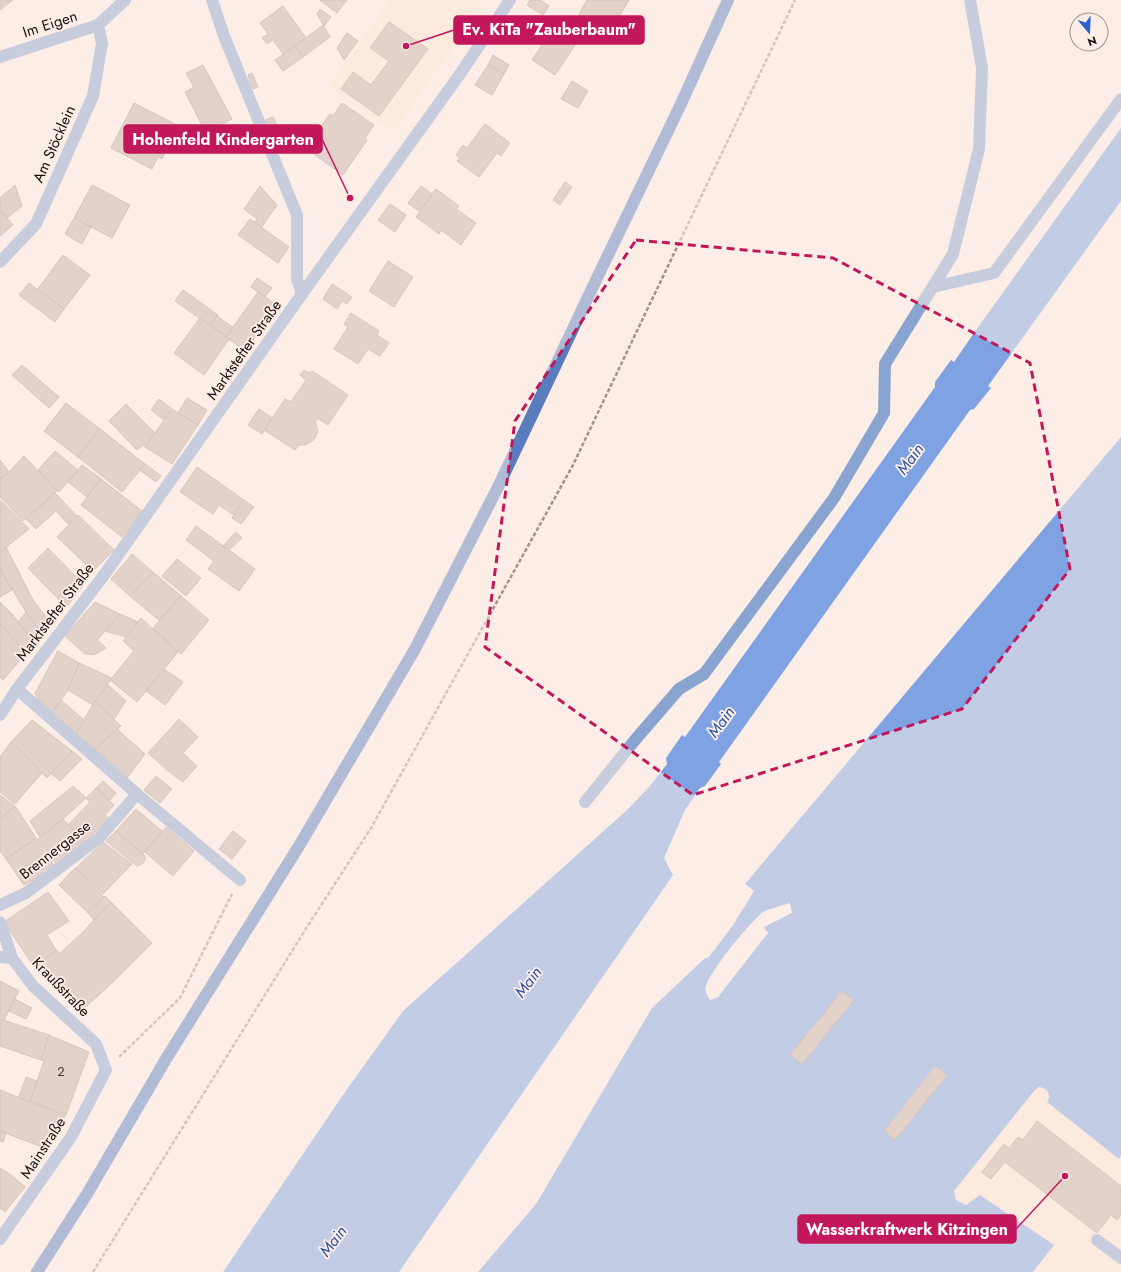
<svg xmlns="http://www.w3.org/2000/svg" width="1121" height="1272" font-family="Jost,sans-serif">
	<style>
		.built { fill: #fce4d6 }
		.water { fill: #7fa2e2; fill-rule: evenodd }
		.building { fill: #c5afa4; stroke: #a99489 }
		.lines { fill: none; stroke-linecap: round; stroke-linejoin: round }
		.path { stroke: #9f948e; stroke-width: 2.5; stroke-dasharray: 4 2; stroke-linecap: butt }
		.service { stroke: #8aa4d1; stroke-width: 12 }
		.minor { stroke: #8aa4d1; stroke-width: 12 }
		.secondary { stroke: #597cbf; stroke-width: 12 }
		.marked { fill: none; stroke: #c2185b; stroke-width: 3; stroke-dasharray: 8 5; stroke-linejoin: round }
		.labels { text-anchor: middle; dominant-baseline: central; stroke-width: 3.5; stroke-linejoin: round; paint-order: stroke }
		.number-label { font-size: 13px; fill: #433832 }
		.street-label { font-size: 15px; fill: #18100c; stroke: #fceee7 }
		.water-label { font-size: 16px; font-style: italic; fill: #2c53a0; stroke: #fceee7 }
		.leader { fill: none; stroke: #c2185b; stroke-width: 1.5 }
		.callout-dot { fill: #c2185b; stroke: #fceee7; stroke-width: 1.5 }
		.callout { fill: #c2185b; stroke: #c2185b; stroke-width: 1.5 }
		.callout-label { font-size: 16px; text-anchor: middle; font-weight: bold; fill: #fff }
	</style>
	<rect width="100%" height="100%" fill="#fceee7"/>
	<g class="built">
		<polygon points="390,0 477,0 484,5 393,133 328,86"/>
		<polygon points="1040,1077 1121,1161 1121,1272 888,1272"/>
	</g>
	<g class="water">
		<polygon points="1121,128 1121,201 988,386 991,388 974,409 970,410 719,762 721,764 705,786 700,788 685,810 664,858 673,875 399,1272 223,1272 345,1092 403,1011 627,810 650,786 667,764 666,758 682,735 685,737 935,387 935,382 951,360 954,362 976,330"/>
		<path d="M1121,437V1156L1119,1159L1047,1102C1052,1094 1047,1088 1039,1087L1034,1091L954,1191L956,1200L966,1205L980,1195L1054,1245L1033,1272H478L536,1204L652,1008L704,959L709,957L733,925L754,891L745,884ZM790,903L792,913L764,927L768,933L718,997L710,1000C707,995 704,991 706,986C710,971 751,921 763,912C771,908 782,906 790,903ZM842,991L853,1000L802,1064L791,1055ZM935,1066L947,1075L895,1140L884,1131Z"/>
	</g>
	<g class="building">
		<polygon points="0,0 13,0 0,10"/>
		<polygon points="320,0 347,0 337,13"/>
		<polygon points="530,0 540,0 549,6 543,15 527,5"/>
		<polygon points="587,0 629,0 609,34 578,16"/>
		<polygon points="283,6 306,38 283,54 273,40 267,44 262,38 268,34 260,23"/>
		<polygon points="320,9 331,17 324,26 317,14"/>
		<polygon points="389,22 428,49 379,116 341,89 353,72 371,85 389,61 370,48"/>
		<polygon points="323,25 330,37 303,57 295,46"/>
		<polygon points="552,30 575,45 555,75 532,60"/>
		<polygon points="347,33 358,41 344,60 337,48"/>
		<polygon points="295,46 303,57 283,71 275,60"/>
		<polygon points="493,55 509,65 504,74 488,65"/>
		<polygon points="203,65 232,119 206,133 185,92 194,87 186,73"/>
		<polygon points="488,65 504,74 492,95 475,85"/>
		<polygon points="252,73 258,87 253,89 248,75"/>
		<polygon points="572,81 588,91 578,108 561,99"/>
		<polygon points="134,103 175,124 170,135 173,137 162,159 158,157 152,169 111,148"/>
		<polygon points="342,103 374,125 365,138 367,140 343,175 305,148 330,114 333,116"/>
		<polygon points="273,117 280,132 272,135 265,120"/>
		<polygon points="485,124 510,143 501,156 497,153 479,177 457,161 460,158 456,155 463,145 467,148"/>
		<polygon points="565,182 572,187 560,205 553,200"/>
		<polygon points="15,185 22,206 7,218 0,210 0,198"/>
		<polygon points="92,185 130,205 112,238 74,218"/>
		<polygon points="260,186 277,205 261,228 255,222 257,219 244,209"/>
		<polygon points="421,186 432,194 420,212 408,203"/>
		<polygon points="436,189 459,206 456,209 476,223 461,245 441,230 439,234 416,217"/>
		<polygon points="390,204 406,215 395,232 378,220"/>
		<polygon points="0,210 13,225 0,236"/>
		<polygon points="74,218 91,227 82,244 65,234"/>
		<polygon points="250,219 289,247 278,263 238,235"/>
		<polygon points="63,255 90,275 64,309 37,290"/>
		<polygon points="388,261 413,277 394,307 369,291"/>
		<polygon points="257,278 272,288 265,297 251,287"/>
		<polygon points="29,283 64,309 55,322 19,295"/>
		<polygon points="332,284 352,297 347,304 342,301 337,309 323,299"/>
		<polygon points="183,290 218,315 210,326 175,301"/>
		<polygon points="258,292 278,306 245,351 226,337"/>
		<polygon points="351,313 379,331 377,335 389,343 380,356 368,349 358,364 334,349 348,327 344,324"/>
		<polygon points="217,316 233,327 226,337 210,326"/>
		<polygon points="200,318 229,339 204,375 174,353"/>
		<polygon points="22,365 59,397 49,408 12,375"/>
		<polygon points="304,370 310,373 312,371 348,395 328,425 317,418 315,421 318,431 315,438 311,442 305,445 299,445 295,450 264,430 285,399 291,402 306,380 300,375"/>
		<polygon points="187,398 207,410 198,425 178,413"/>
		<polygon points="159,399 172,409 164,420 151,410"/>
		<polygon points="66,403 100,429 78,457 44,431"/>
		<polygon points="126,404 155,433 145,447 143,445 137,450 109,421"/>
		<polygon points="172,409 198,425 172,464 145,447"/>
		<polygon points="259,409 272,418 262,434 248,425"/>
		<polygon points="100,429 145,464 122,492 78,457"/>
		<polygon points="55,451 78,470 59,492 38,470"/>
		<polygon points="24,456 57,491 23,521 0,497 0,479 9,472"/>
		<polygon points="0,460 9,472 0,479"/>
		<polygon points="145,464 161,476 156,482 140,470"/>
		<polygon points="82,465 101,479 87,497 68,482"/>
		<polygon points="197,467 244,500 234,515 219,505 213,514 180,492"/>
		<polygon points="101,479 142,511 122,537 81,505"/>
		<polygon points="55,493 77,516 69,525 56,511 36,529 26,519"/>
		<polygon points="0,500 29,529 0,552"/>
		<polygon points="244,500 254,507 241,524 232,518"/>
		<polygon points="78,515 114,550 93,571 57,537"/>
		<polygon points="196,526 255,569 239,591 208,569 214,561 186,540"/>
		<polygon points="236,532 242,538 229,550 223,546"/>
		<polygon points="6,547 33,600 50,622 41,633 26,612 0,569 0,552"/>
		<polygon points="48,548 84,585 66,607 28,568"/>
		<polygon points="132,554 153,572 130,596 111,579"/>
		<polygon points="177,559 201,578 186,596 162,576"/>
		<polygon points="0,569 12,590 0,597"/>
		<polygon points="153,572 181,596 159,620 130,596"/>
		<polygon points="181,596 209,620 181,654 153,628"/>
		<polygon points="0,602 12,614 34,642 26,653 0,624"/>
		<polygon points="95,602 120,614 97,640 106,648 94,655 85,654 65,636"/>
		<polygon points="26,612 41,633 34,642 18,622"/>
		<polygon points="120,614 138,622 126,637 105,631"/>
		<polygon points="141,618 178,652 137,702 110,680 134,651 123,641"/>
		<polygon points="1,625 26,653 3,680 0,677 0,626"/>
		<polygon points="58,651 79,663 68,690 52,713 41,705 35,693"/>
		<polygon points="79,663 112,678 93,705 68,690"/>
		<polygon points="164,669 183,682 165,705 146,691"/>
		<polygon points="108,685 126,701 114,719 95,701"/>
		<polygon points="61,700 84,720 76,733 52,713"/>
		<polygon points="95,701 121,726 95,749 76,733"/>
		<polygon points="179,719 198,737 183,753 197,766 183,782 167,770 148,753"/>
		<polygon points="32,720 72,751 47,778 11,742"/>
		<polygon points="117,729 145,754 127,778 95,749"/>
		<polygon points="11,742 42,773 15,804 0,792 0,757"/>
		<polygon points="72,751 82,759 60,781 51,773"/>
		<polygon points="156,776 172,789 160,803 144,790"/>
		<polygon points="103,781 116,793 110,800 96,788"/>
		<polygon points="73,786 86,798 63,819 40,837 30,821"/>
		<polygon points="96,788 114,805 105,815 109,818 85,842 68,825 90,802 86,798"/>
		<polygon points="0,795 15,806 0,819"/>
		<polygon points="15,806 36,838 6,859 0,851 0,819"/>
		<polygon points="136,809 162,831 143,854 116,831"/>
		<polygon points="63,819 76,833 61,844 70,856 57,865 38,839"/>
		<polygon points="166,827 194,851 173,876 145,852"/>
		<polygon points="116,831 145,856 145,860 142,864 137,866 106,841"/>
		<polygon points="233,831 246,841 232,859 219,849"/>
		<polygon points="76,833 85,842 73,853 65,841"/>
		<polygon points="36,838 55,867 24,885 6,859"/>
		<polygon points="103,842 132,864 103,894 76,868"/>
		<polygon points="75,868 104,897 88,913 59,885"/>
		<polygon points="48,892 69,921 47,935 56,950 35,968 4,922"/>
		<polygon points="105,896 111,902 94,920 88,913"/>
		<polygon points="111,902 152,943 113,982 79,1013 35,968 56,950 60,953 80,935"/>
		<polygon points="0,981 19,991 4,1020 0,1019"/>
		<polygon points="842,991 854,1000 802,1064 790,1055"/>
		<polygon points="15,999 32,1008 26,1019 9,1011"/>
		<polygon points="0,1019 49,1035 41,1060 0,1046"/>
		<polygon points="49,1035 89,1052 66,1115 30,1101 44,1061 41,1060"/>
		<polygon points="936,1066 947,1075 895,1140 884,1131"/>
		<polygon points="26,1077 37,1081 30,1101 19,1097"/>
		<polygon points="0,1090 65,1116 47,1149 0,1131"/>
		<polygon points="1037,1121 1121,1186 1121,1215 1117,1220 1111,1215 1097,1233 1005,1162 991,1179 982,1172 1004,1144 1009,1148 1018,1137 1023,1140"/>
		<polygon points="0,1131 6,1133 3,1142 0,1141"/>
		<polygon points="0,1168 11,1175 25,1187 5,1212 0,1208"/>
	</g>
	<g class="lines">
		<g class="path">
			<polyline points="119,1057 180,998 232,894"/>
			<polyline points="93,1272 307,927 371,828 572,467 795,0"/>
		</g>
		<g class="service">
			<polyline points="933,287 994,273 1121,99"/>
			<polyline points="17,689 137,794 240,880"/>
			<polyline points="585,802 635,740 679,689 704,674 834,498 884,413 885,364 953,254 979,149 982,68 970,0"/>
			<polyline points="0,905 26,893 99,838 137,794"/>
			<polyline points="1097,1240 1121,1258"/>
		</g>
		<g class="minor">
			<polyline points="212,0 224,36 297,215 297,279 302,294"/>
			<polyline points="0,57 98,25 125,0"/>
			<polyline points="0,262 36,224 93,96 102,43 98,25"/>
			<polyline points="0,715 17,689 104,575 302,294 460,74 510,0"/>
			<polyline points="0,922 12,958 33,986 96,1044 106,1070 71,1137 0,1239"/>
			<polyline points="0,957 12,958"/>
		</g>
		<polyline class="secondary" points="37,1272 87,1194 166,1059 299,846 415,649 498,487 597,278 680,106 728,0"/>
	</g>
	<path d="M0 0H1121V1272H0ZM636,240L833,258L1030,363L1070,569L962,709L693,795L485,647L515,421Z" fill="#fceee7" fill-opacity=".55" fill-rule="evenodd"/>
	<path class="marked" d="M636,240L833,258L1030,363L1070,569L962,709L693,795L485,647L515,421Z"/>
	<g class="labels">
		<g class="number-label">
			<text x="61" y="1071">2</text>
		</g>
		<g class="street-label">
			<text transform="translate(50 24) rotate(-18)">Im Eigen</text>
			<text transform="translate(54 144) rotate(-66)">Am Stöcklein</text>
			<text transform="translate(244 350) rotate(-55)">Marktstefter Straße</text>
			<text transform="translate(55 612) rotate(-53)">Marktstefter Straße</text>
			<text transform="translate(55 850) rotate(-38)">Brennergasse</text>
			<text transform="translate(61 987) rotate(46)">Kraußstraße</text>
			<text transform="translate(43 1148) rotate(-57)">Mainstraße</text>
		</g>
		<g class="water-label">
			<text transform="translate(910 459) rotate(-54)">Main</text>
			<text transform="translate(721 722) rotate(-54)">Main</text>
			<text transform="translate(528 982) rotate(-53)">Main</text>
			<text transform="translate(333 1241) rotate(-53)">Main</text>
		</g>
	</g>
	<path class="leader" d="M406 46L454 30M350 198L322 139M1065 1176L1016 1229"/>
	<g class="callout-dot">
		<circle cx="406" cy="46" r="4"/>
		<circle cx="350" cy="198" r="4"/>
		<circle cx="1065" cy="1176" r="4"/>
	</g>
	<g class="callout">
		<rect x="454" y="16" width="190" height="28" rx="4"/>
		<rect x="124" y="125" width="198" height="28" rx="4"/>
		<rect x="798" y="1215" width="218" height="28" rx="4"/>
	</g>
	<g class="callout-label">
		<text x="549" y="35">Ev. KiTa "Zauberbaum"</text>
		<text x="223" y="145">Hohenfeld Kindergarten</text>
		<text x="907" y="1235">Wasserkraftwerk Kitzingen</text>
	</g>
	<g transform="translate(1089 32) rotate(161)"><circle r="19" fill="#fceee7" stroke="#a1958f"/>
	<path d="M0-3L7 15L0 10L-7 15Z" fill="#285fcc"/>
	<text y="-6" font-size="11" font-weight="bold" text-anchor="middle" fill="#18100c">N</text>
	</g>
</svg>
